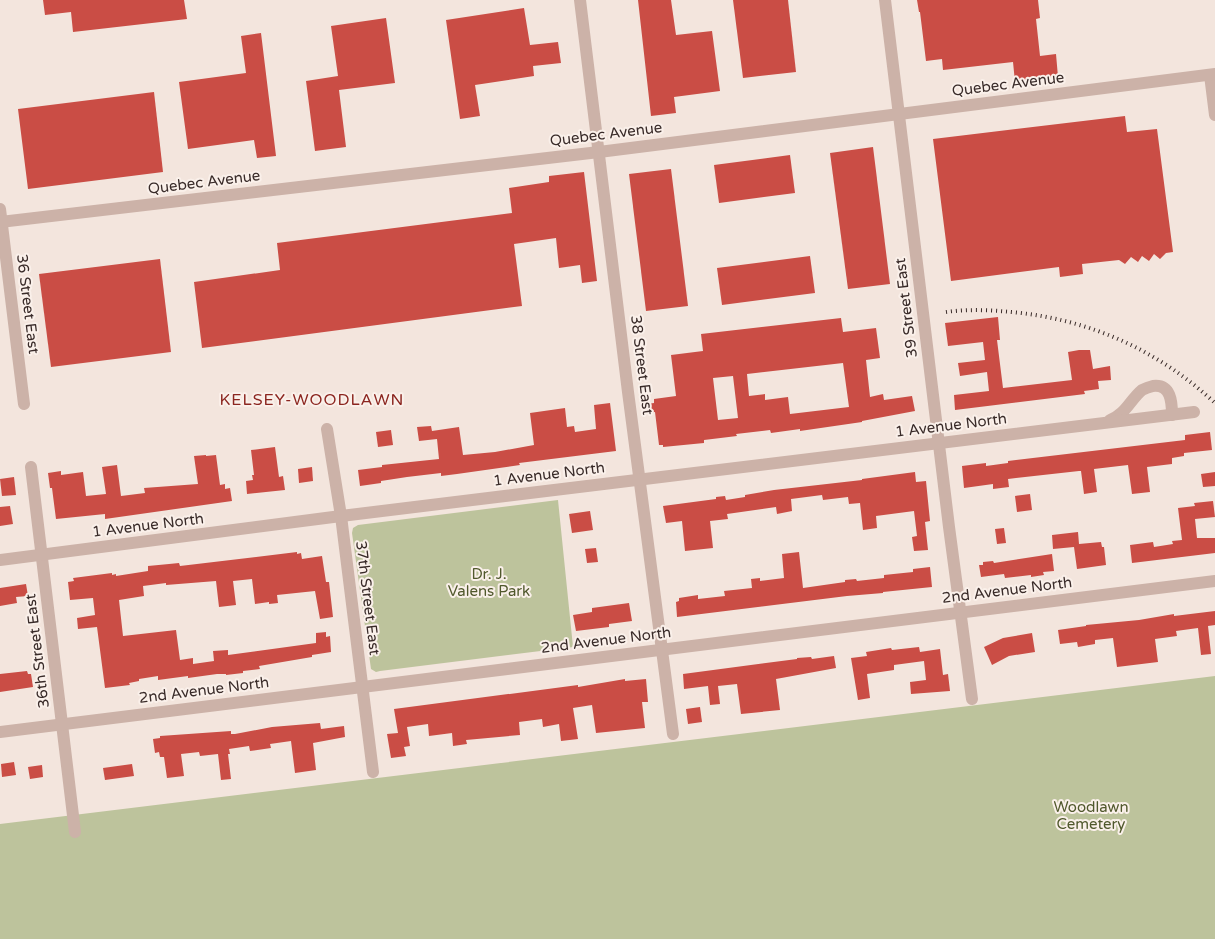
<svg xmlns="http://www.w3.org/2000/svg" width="1215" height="939" font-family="'Varela Round',sans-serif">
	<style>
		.green { fill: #bdc39c }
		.building { fill: #ca4d45; fill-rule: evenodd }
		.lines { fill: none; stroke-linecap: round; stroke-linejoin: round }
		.minor { stroke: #ccb2a8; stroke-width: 12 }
		.rail { stroke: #392b29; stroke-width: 4; stroke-dasharray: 1 4; stroke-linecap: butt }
		.labels { text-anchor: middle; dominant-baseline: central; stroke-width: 4; stroke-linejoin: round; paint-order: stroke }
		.street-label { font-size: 15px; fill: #392b29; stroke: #faf0ea }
		.park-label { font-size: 15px; fill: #50582c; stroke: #faf0ea }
		.neighbourhood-label { font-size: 16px; letter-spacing: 1px; fill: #8b251f; stroke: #faf0ea }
	</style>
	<rect width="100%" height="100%" fill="#f3e5dd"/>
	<g class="green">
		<polygon points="558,500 573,647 380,671 376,672 371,669 352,533 353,528 358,525"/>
		<polygon points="1215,676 1215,939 0,939 0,824"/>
	</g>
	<g class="building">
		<polygon points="43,0 184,0 187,19 73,32 71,12 45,15"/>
		<polygon points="638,0 671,0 676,35 712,31 720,91 674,97 676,113 651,116"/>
		<polygon points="733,0 788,0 796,72 743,78"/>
		<polygon points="917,0 1038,0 1040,18 1036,19 1040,56 1056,54 1058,77 1015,82 1013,62 943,70 942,59 926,61 920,12 919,12"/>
		<polygon points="524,8 530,45 558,42 561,63 533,66 534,76 475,85 480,116 460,119 446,20"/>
		<polygon points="386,18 395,83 339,90 346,147 315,151 306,81 338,76 331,26"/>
		<polygon points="261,33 276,156 257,158 254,140 188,149 179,82 246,73 241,36"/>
		<polygon points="154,92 163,172 28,189 18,109"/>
		<polygon points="1125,116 1127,132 1157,129 1173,252 1166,253 1160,259 1154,254 1149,261 1142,256 1138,262 1131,257 1125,264 1119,260 1082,264 1083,274 1060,277 1059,267 951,281 933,139"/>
		<polygon points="873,147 890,284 848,289 830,153"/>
		<polygon points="790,155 795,193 719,203 714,165"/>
		<polygon points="671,169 688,306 646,311 629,174"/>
		<polygon points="584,172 597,281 582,283 580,265 559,268 556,238 514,244 522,306 202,348 194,282 280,270 277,243 512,213 509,188 549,182 549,176"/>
		<polygon points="810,256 815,293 722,305 717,268"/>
		<polygon points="160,259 171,352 51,367 39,274"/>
		<polygon points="998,317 1000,340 997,340 1003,388 1072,380 1068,352 1079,350 1090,350 1093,369 1110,366 1111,380 1098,381 1099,389 1084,391 1085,394 955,410 954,395 989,391 987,372 960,376 958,363 985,360 983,342 948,346 945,323"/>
		<path d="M841,318L843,332L876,328L880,358L866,360L870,397L883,394L884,400L912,396L915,411L862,421V422L800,431V429L771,433L770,430L736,434L737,436L704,440V443L663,447V445H659L655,412L647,413L646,404L654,403V399L676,396L671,355L703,351L701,334ZM843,363L849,407L790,414L788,397L765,400V394L749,396L747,374ZM733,376L738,418L718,420L713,378Z"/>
		<polygon points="610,403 616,451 519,463 520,465 457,474 441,476 441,473 407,477 381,481 381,483 360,486 358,470 382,467 382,465 439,459 437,439 419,441 417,427 431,426 432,431 459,427 463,455 495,452 534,445 530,413 565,408 567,427 574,426 575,432 596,429 594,405"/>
		<polygon points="391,430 393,445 378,447 376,432"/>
		<polygon points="1210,432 1212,450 1184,453 1184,456 1172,458 1172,464 1147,467 1150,492 1132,494 1128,465 1094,469 1097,492 1084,494 1081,471 1079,471 1008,479 1009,487 993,489 993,484 964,488 962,466 986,463 986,466 1008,463 1008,461 1185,440 1185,435"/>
		<polygon points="275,447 279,477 283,476 285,490 247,494 246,481 253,480 252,475 254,475 251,450"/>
		<polygon points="206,455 206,456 216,455 220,485 225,484 225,489 230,488 232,501 105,519 105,514 56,519 52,488 50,488 48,473 61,471 61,475 83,472 86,496 106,494 102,467 117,465 121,496 145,493 144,488 198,484 194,456"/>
		<polygon points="312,467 313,481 299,483 298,469"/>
		<polygon points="915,472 916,482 926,481 930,521 925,522 928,550 914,551 912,537 917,536 914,511 876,516 877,528 863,530 860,503 849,504 848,497 823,500 822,495 791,499 792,511 777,514 776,507 727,514 728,519 710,521 713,548 685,551 682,521 666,523 663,506 716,499 716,497 725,496 726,500 745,497 745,495 774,490 862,480 862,479"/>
		<polygon points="1215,472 1215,486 1203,487 1201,474"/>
		<polygon points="14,477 16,495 2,496 0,479"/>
		<polygon points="1030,494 1032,510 1017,512 1015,496"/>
		<polygon points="1213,501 1215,517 1195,519 1197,538 1215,538 1215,553 1132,563 1130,545 1153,542 1154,547 1173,544 1172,541 1182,540 1178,508 1195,506 1194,503"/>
		<polygon points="10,506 13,524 0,526 0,507"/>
		<polygon points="590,511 593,530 572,533 569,514"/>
		<polygon points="1004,528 1006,543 997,544 995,529"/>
		<polygon points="1078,532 1079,544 1101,542 1102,547 1104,547 1106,565 1077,569 1074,547 1053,549 1052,535"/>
		<polygon points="596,548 598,562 587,563 585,549"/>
		<polygon points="297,552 297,554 301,553 302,559 322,556 326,582 329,582 333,617 320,619 315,591 277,595 278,603 269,604 269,602 255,604 252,579 233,581 236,605 219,607 216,581 166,585 166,583 143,586 144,596 119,600 123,636 176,630 180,660 193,658 193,664 214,661 213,651 228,650 228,655 316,643 316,633 326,632 326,637 330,636 331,652 312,655 312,657 306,658 259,666 260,669 243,671 243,673 226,675 226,674 217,674 188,678 188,676 158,680 158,676 139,679 139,681 129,683 130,685 105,688 97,627 78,629 77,618 95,615 93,598 70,600 68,582 74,581 73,578 112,573 112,575 116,574 116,576 148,571 148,566 169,564 179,563 180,566"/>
		<polygon points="799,552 803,588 845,582 845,580 856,579 857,581 884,578 884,575 913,572 913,569 930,567 932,587 883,592 883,593 847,596 677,617 676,602 679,601 679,598 698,595 698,599 725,596 724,591 752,588 751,579 760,578 760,581 784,578 782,554"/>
		<polygon points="1052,554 1054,571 1043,572 1044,575 1031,577 1031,575 1005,578 1004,574 981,577 979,565 983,565 983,562 993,561 994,563"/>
		<polygon points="26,584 28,596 16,597 17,603 0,606 0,588"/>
		<polygon points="629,603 632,621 609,624 609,627 576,631 573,615 592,612 592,608"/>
		<polygon points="1215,611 1215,625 1208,626 1211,654 1201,655 1198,628 1176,631 1177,636 1155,639 1158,662 1117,667 1113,638 1095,640 1095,644 1078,647 1077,642 1060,644 1058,630 1086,626 1086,625 1139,620 1174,614 1174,616"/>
		<polygon points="1032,633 1035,652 1009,656 992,665 984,647 1003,638"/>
		<polygon points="919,647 920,652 940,649 943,675 948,674 950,691 911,694 910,682 926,680 924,661 894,665 894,670 867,674 870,698 858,700 851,658 867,656 866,652 891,648 892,650"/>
		<polygon points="834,656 836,668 776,679 780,710 741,714 737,684 718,686 720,704 710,705 708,686 684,689 683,674 797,659 797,658 811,657 812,659"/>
		<polygon points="27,671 28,674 31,674 33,687 0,692 0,674"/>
		<polygon points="625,679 625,681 646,679 648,702 642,702 645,728 596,733 592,705 573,708 578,739 561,741 559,724 543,727 542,719 519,722 520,735 466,740 467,744 453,746 452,733 429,736 428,724 407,727 410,746 404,747 406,756 391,758 387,734 398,733 394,709 578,685 578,687"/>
		<polygon points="700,707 702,722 688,724 686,709"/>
		<polygon points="320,723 321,729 344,726 345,737 313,743 316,770 295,773 291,741 270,744 271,748 250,751 249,746 229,749 230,754 228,754 231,779 221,780 218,754 200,756 199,752 181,754 184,776 167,778 164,757 160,757 159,752 155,753 153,739 160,738 160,736 231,731 231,734 235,734 272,727"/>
		<polygon points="14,762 16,775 2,777 1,764"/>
		<polygon points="132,764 134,776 105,780 103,768"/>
		<polygon points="42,765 43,777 30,779 28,767"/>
	</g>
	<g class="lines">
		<g class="minor">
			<polyline points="580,0 628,392 673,734"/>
			<polyline points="885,0 949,527 972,699"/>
			<polyline points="1210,75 1215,115"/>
			<polyline points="0,209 24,404"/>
			<polyline points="0,222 599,152 1215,74"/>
			<path d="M1110,420C1126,414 1130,400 1142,390C1146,388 1149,387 1153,386C1171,384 1172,402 1172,415"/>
			<polyline points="327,429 341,516 373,772"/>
			<polyline points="31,467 75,832"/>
			<polyline points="0,560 341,516 1194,412"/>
			<polyline points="0,732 1215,581"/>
		</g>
		<path class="rail" d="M946,312C967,309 990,310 1011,312C1089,319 1158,350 1215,403"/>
	</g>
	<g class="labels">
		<g class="street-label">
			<text transform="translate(1008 84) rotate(-7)">Quebec Avenue</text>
			<text transform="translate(606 134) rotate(-7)">Quebec Avenue</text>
			<text transform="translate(204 182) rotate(-7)">Quebec Avenue</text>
			<text transform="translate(28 304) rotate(83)">36 Street East</text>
			<text transform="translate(906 308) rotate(-97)">39 Street East</text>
			<text transform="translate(642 365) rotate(83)">38 Street East</text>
			<text transform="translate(951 425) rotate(-7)">1 Avenue North</text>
			<text transform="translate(549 474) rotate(-7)">1 Avenue North</text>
			<text transform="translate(148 525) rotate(-7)">1 Avenue North</text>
			<text transform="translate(1007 590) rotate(-7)">2nd Avenue North</text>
			<text transform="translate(368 598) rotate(83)">37th Street East</text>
			<text transform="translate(606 640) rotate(-7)">2nd Avenue North</text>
			<text transform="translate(37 651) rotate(-97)">36th Street East</text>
			<text transform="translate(204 690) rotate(-7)">2nd Avenue North</text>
		</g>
		<g class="park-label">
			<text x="489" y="574">Dr. J.<tspan x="489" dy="17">Valens Park</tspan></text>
			<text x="1091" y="807">Woodlawn<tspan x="1091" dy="17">Cemetery</tspan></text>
		</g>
		<g class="neighbourhood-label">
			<text x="312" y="400">KELSEY-WOODLAWN</text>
		</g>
	</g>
</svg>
